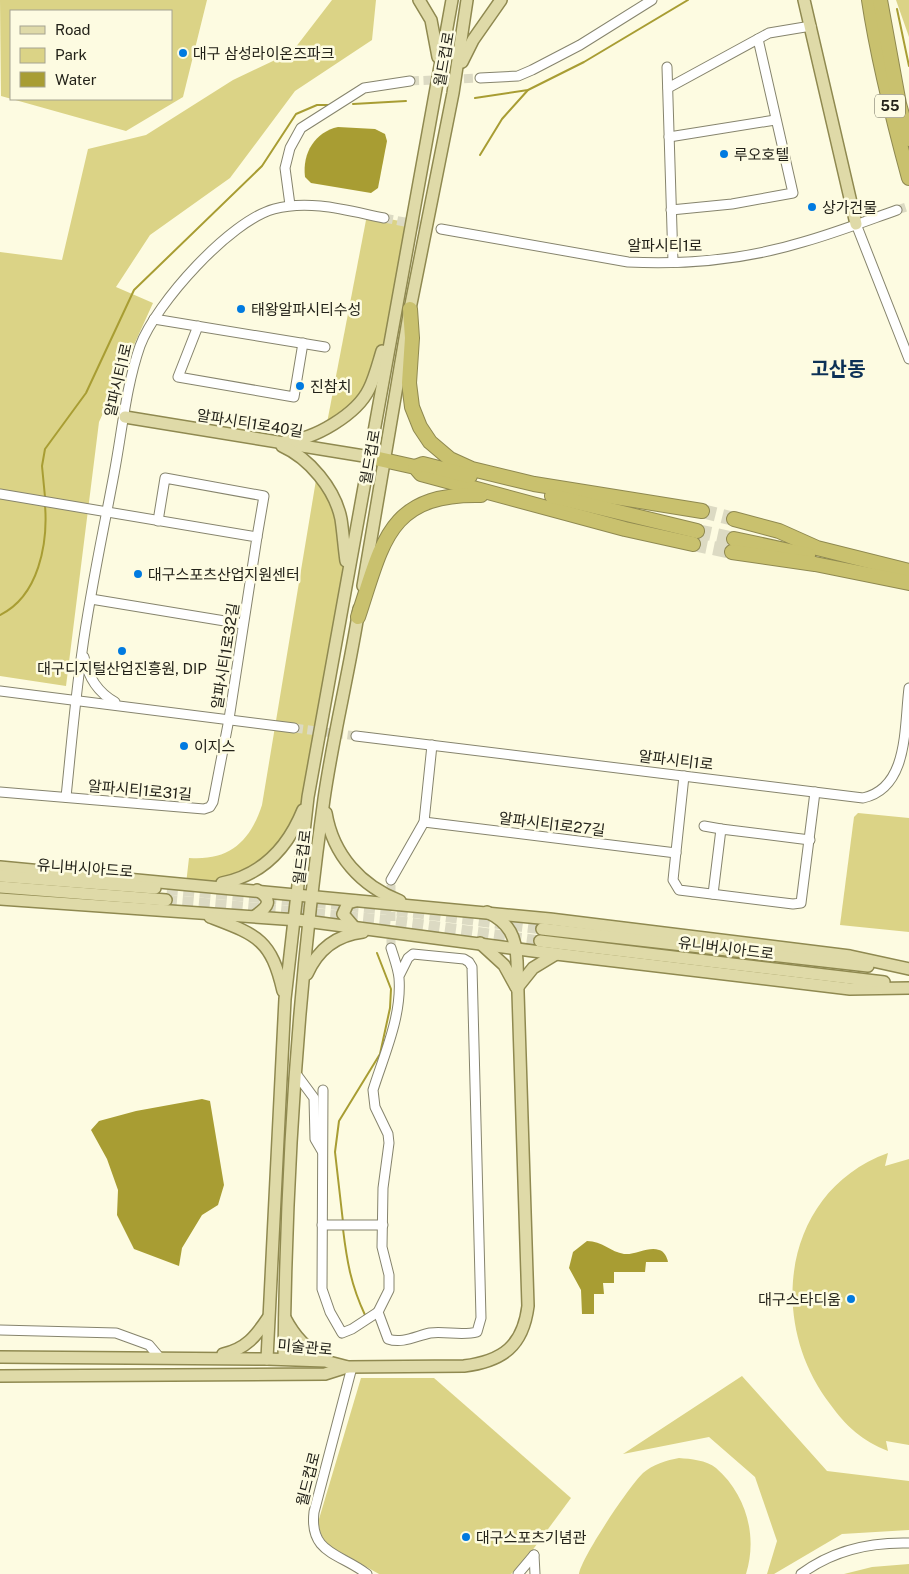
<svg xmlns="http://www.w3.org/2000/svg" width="909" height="1574" font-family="'Public Sans','Noto Sans KR',sans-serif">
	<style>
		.green { fill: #dbd386; fill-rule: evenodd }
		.water { fill: #a89d33 }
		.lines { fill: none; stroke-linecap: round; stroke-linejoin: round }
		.stream { stroke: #a89d33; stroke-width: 2 }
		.minor-tunnel { stroke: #dcdac3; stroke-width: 9; stroke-dasharray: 9 4.5; stroke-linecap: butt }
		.major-tunnel { stroke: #dcdac3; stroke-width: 11; stroke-dasharray: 11 5.5; stroke-linecap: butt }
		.highway-tunnel { stroke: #dcdac3; stroke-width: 14; stroke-dasharray: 14 7; stroke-linecap: butt }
		.minor-casing { stroke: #86846d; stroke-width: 11 }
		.major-casing { stroke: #8f8950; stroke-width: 14 }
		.highway-casing { stroke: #8f8950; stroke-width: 16 }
		.minor { stroke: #fff; stroke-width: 9 }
		.major { stroke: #dfdaa8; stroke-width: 11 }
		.highway { stroke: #c9c16e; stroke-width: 14 }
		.poi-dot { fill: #007ae0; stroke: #fdfbe1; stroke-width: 2 }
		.labels { text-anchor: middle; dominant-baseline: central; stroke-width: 5; stroke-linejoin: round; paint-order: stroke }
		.shield { fill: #fdfbe1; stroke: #646355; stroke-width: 1 }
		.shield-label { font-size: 14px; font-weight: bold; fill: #232219 }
		.poi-label { font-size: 15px; fill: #232219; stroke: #fdfbe1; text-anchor: start }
		.street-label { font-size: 15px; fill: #232219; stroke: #fdfbe1 }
		.district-label { font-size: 20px; font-weight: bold; fill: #0c3056; stroke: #fdfbe1 }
	</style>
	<rect width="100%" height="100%" fill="#fdfbe1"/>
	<g class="green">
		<path d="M0,0H207L183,97L126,131L1,96ZM171,11V99H11V11Z"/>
		<polygon points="332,0 376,0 372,40 295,91 230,178 150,235 116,287 153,303 99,422 66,686 0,676 0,252 62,260 88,149 146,135 233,80 292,52"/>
		<polygon points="896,0 909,0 909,37"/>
		<polygon points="367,215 411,223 393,319 369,390 326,428"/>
		<path d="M317,474L333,496L346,564L308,797L276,855L218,884H186L189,858C229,861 250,842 262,805Z"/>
		<polygon points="858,813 909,818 909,932 840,925 854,817"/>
		<path d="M888,1153L885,1166L909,1159V1445L886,1441L888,1451C862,1441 846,1426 830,1404C766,1321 783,1191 888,1153Z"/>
		<polygon points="742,1376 827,1471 909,1481 909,1530 842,1534 774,1574 767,1574 777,1541 755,1477 709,1437 623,1454"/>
		<path d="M361,1378H434L571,1498L523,1563L511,1574H379L331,1547C322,1539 318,1531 319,1519Z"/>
		<path d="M679,1458C691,1459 706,1460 716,1468C746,1494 758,1536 746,1574H579C581,1558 630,1485 643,1473C652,1465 667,1460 679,1458Z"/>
		<polygon points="909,1564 909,1574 844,1574 872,1567"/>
	</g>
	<g class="water">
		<path d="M338,127L375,129L385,134L387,141L378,188L371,193L311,183L305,177C302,153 315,132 338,127Z"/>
		<polygon points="202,1099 210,1101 224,1185 218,1205 202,1215 182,1248 179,1266 134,1249 117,1215 118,1190 107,1159 91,1130 99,1121 136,1111"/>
		<path d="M587,1241C602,1241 611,1252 624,1254C636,1255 649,1246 659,1250C664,1251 667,1257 668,1262H646L645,1272H614V1283H603L604,1294H594V1314H582L581,1290L569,1268L573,1252Z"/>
	</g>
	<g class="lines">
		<g class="stream">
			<polyline points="897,9 909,66"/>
			<polyline points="475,98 528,90 584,62 688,0"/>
			<polyline points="353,104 406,101"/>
			<polyline points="480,155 502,119 528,90"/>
			<polyline points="45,497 42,466 45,449 86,393 134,290 262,166 296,114 317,105 329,105"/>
			<path d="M0,615C39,596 48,543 45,505"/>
			<polyline points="343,1222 335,1152 339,1121 380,1054 390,1008 391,989 377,953"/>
			<path d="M343,1229C347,1262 351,1285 365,1315"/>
		</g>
		<g class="minor-tunnel">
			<polyline points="410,81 480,78"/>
			<polyline points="897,210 909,206"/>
			<polyline points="384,218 441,229"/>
			<polyline points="294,728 356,736"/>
			<polyline points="391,948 391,880"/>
		</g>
		<g class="major-tunnel">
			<polyline points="167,889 395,910 542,929"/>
			<polyline points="166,900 394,921 540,941"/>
		</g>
		<g class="highway-tunnel">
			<polyline points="702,511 734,519"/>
			<polyline points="697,531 734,539"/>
			<polyline points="693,544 732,552"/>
		</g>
		<g class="minor-casing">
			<g id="minor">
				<polyline points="667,67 673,262"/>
				<polyline points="480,78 518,76 532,70 580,45 652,0"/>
				<polyline points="668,88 769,33 811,26"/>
				<polyline points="669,137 775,120"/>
				<polyline points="290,205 285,168 290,148 301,128 364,88 410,81"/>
				<polyline points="671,210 732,204 793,193 758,39"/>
				<polyline points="856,224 909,359"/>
				<path d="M441,229L628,262C686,265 747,259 803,242C835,233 866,221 897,210"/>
				<polyline points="154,319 325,347"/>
				<polyline points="198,326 178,377 294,397 303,343"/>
				<polyline points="0,494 257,537 229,719 213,802 210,807 204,809 0,792"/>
				<polyline points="158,521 165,478 264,496 257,537"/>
				<polyline points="91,599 243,624"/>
				<path d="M84,657C88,677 97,692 115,702"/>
				<polyline points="0,691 294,728"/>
				<path d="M356,736L863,798C909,788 904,727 909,688"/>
				<polyline points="684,776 673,880 679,890 793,904 801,903 815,792"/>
				<path d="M66,797C71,749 75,700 82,652C90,592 103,533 114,474C122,432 126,386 140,346C156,303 230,221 274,209C310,199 349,211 384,218"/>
				<polyline points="424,822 676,853"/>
				<polyline points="704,826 721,829"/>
				<polyline points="391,880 424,822 432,745"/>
				<polyline points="713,894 721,829 810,840"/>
				<path d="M391,948C394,958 398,968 399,978C402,1016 384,1055 373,1090L375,1107L388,1134L389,1143L383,1188L382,1247L389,1275V1290L378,1312L388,1339C402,1344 416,1336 430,1333C445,1331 462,1336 477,1332L481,1318L472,967L469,962L464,959L413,954L408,958L399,976"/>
				<polyline points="297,1075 314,1098 315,1139 322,1151"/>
				<polyline points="323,1090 322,1289 330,1312 342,1333 352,1329 378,1312"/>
				<polyline points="322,1225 383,1225"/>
				<polyline points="0,1330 116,1333 149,1345 160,1358"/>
				<path d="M352,1367L314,1512C309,1554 340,1553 367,1574"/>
				<polyline points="534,1555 535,1574"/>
				<polyline points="518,1574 534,1555"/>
				<path d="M801,1574C833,1550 870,1542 909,1543"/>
			</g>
		</g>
		<g class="major-casing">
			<g id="major">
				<polyline points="419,0 431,20 438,57"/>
				<polyline points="804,0 856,224"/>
				<polyline points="462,62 473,40 501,0"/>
				<polyline points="125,417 370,457"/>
				<path d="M286,441C314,440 357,414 369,389C375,377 378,364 382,351"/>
				<path d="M282,446C309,458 335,489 341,519C343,532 344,547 346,561"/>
				<polyline points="363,586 410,309 453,93 467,0"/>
				<path d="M326,813C333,855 361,886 400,901"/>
				<polyline points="0,867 550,919 850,956 909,969"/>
				<polyline points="0,876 155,888"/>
				<path d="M222,883C262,875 288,847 303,810"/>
				<polyline points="0,887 166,900"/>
				<polyline points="0,899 298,920 556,954 850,989 909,988"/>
				<path d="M255,916C268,907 274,900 257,890"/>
				<path d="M210,917C257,935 271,939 283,991"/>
				<polyline points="354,927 343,914 348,903 355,901"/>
				<polyline points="542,929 868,966"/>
				<polyline points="540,941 884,982"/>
				<polyline points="480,943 504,965 516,987"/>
				<path d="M307,974C318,949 337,935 363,932"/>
				<polyline points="517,988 533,968 556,954"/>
				<path d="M285,1318C295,1337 306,1348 324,1360"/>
				<path d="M223,1354C246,1349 256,1336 268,1318"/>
				<path d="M0,1357L267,1359L325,1361L348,1367L464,1366C503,1361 523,1346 528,1306L517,961C516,937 510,923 487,912"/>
				<polyline points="267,1359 285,999 308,797 452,0"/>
				<path d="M284,1359C286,1173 298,984 324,799C333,736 349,673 359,609"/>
				<polyline points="0,1376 325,1374 347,1367"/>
			</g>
		</g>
		<g class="highway-casing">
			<g id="highway">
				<path d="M869,0C878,60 893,119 909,178"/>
				<polyline points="880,0 899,104 909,139"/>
				<polyline points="410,309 412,338 409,383 412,407 420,427 430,442 450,459 472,469 534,484 702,511"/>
				<polyline points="370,457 415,467 421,474 625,529 693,544"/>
				<polyline points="415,467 423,464 470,476"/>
				<polyline points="552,496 697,531"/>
				<polyline points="734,519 779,531 817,548 909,571"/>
				<polyline points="734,539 808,555"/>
				<polyline points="732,552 815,564 909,583"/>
				<path d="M358,617C383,542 388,493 481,495"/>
			</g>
		</g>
		<use href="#minor" class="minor"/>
		<use href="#major" class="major"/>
		<use href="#highway" class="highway"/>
	</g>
	<g class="poi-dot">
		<circle cx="183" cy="53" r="5"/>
		<circle cx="724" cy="154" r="5"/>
		<circle cx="812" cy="207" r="5"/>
		<circle cx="241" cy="309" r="5"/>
		<circle cx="300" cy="386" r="5"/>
		<circle cx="138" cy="574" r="5"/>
		<circle cx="122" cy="651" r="5"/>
		<circle cx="184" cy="746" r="5"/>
		<circle cx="851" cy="1299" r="5"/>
		<circle cx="466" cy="1537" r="5"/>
	</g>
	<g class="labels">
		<rect class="shield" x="875" y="94.5" width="30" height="23" rx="4"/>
		<g class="shield-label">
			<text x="890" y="106">55</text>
		</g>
		<g class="poi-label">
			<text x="193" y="53">대구 삼성라이온즈파크</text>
			<text x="734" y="154">루오호텔</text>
			<text x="822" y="207">상가건물</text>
			<text x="251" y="309">태왕알파시티수성</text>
			<text x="310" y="386">진참치</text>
			<text x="148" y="574">대구스포츠산업지원센터</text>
			<text x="122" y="668" text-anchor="middle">대구디지털산업진흥원, DIP</text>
			<text x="194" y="746">이지스</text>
			<text x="841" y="1299" text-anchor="end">대구스타디움</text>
			<text x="476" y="1537">대구스포츠기념관</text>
		</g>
		<g class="street-label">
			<text transform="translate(444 59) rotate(-80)">월드컵로</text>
			<text x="665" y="245">알파시티1로</text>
			<text transform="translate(118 380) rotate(-77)">알파시티1로</text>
			<text transform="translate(250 423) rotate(9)">알파시티1로40길</text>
			<text transform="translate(370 457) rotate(-80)">월드컵로</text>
			<text transform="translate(225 656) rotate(-81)">알파시티1로32길</text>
			<text transform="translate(676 760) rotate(7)">알파시티1로</text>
			<text transform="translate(140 790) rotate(5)">알파시티1로31길</text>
			<text transform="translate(552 824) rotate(7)">알파시티1로27길</text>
			<text transform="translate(302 857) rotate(-83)">월드컵로</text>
			<text transform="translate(85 868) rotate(4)">유니버시아드로</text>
			<text transform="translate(726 948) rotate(7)">유니버시아드로</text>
			<text transform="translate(305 1347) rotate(5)">미술관로</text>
			<text transform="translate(308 1479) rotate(-76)">월드컵로</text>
		</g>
		<g class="district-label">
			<text x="838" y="369">고산동</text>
		</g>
	</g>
	<rect x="10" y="10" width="162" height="90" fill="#fdfbe1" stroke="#a6a491"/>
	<rect x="20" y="26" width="25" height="8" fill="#dfdaa8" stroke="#a6a491"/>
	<text x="55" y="35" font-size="15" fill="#232219">Road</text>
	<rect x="20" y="48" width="25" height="15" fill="#dbd386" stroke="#a6a491"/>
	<text x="55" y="60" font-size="15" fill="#232219">Park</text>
	<rect x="20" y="72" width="25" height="15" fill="#a89d33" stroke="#a6a491"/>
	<text x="55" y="85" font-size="15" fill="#232219">Water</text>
</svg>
